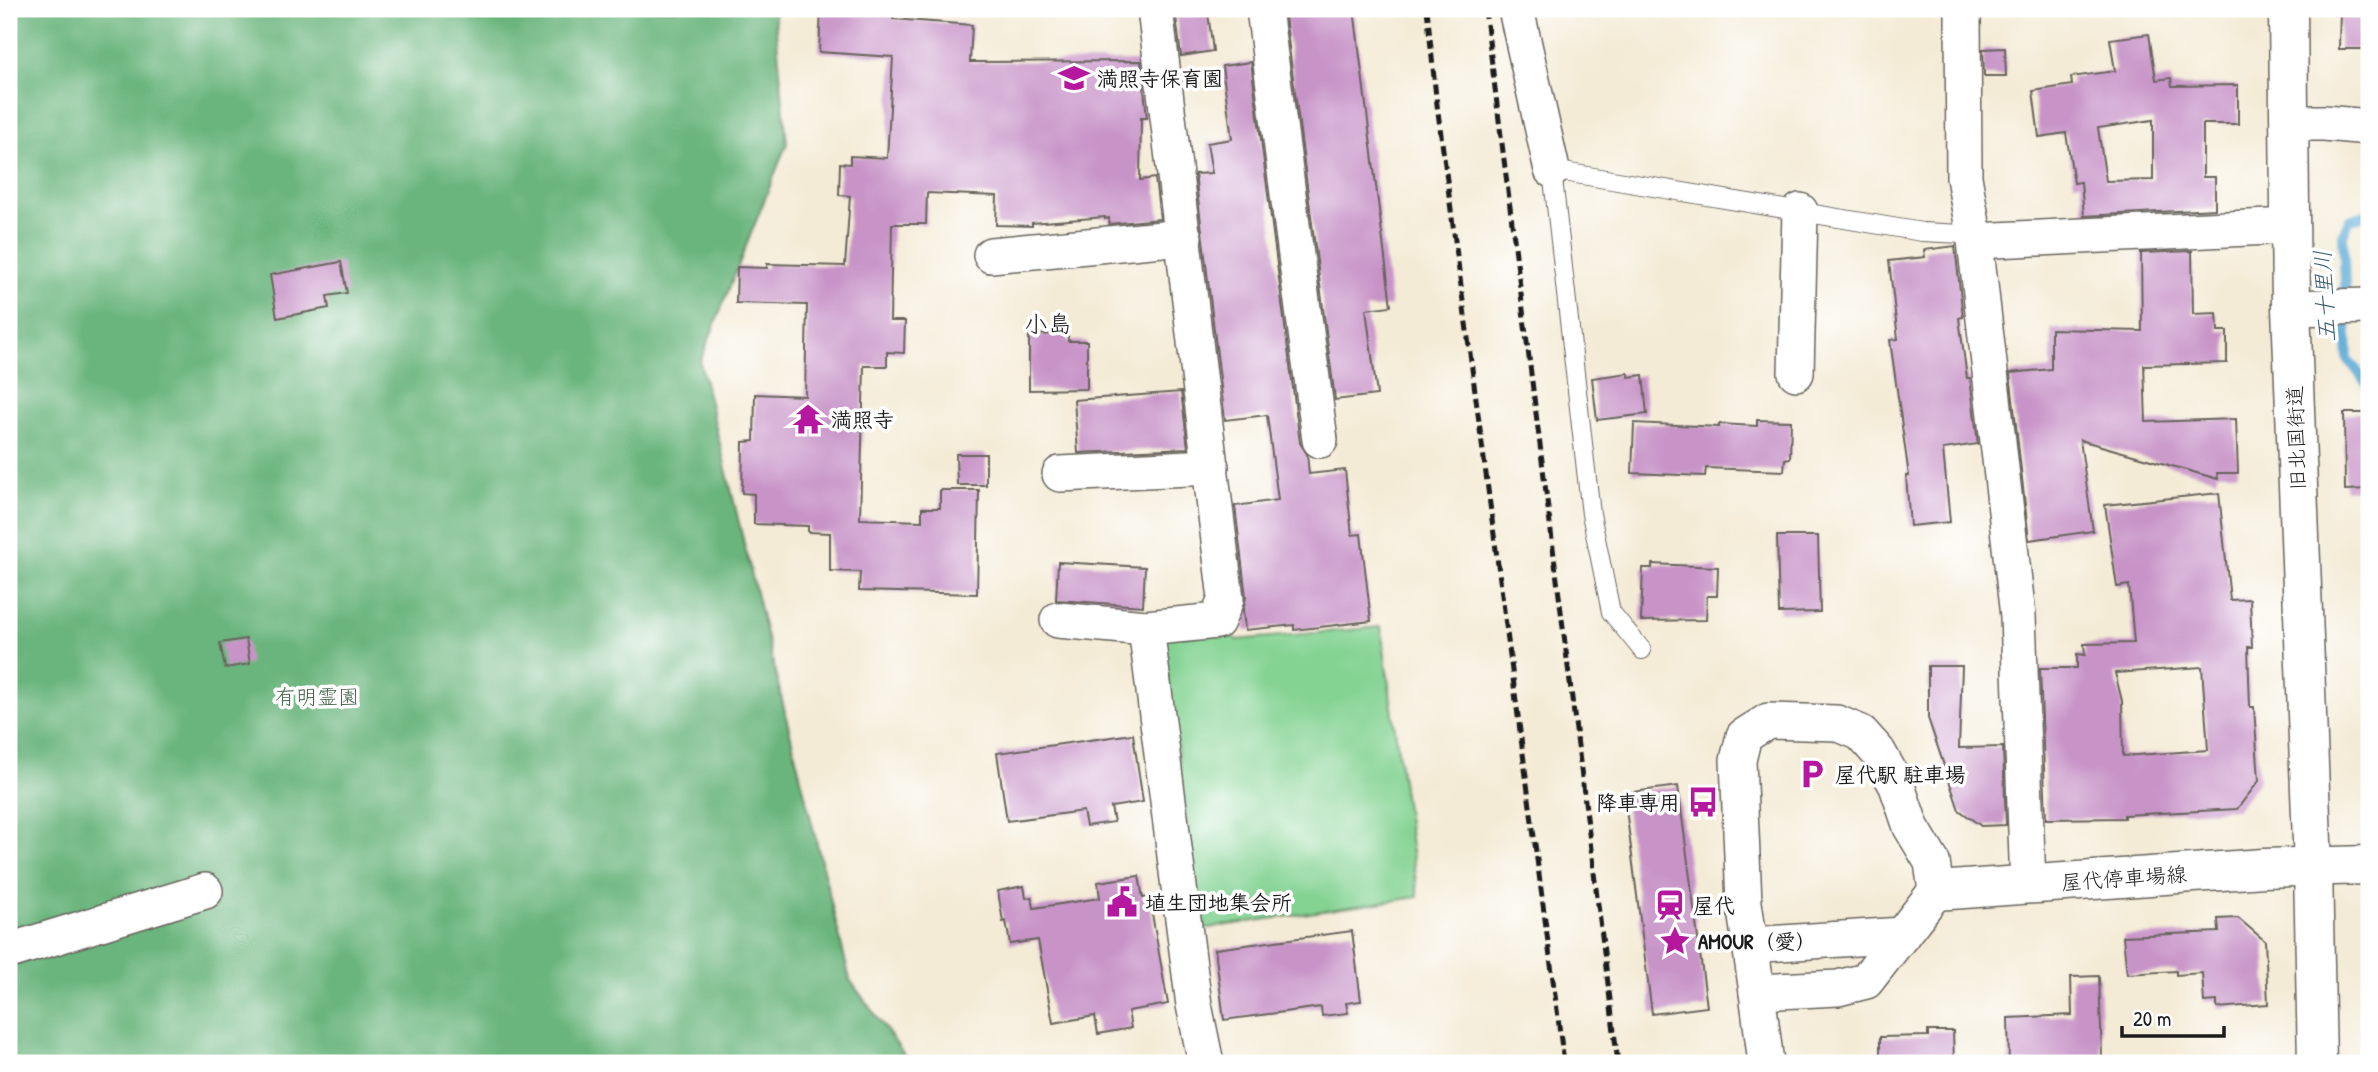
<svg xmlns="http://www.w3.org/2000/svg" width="2378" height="1072" font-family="'Patrick Hand','Klee One',sans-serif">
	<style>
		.green { fill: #84d393; stroke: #507858; stroke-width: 2 }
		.forest { fill: #6bb57d; stroke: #44684c; stroke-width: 2 }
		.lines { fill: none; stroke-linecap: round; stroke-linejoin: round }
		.stream { stroke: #5aaad4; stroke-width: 10 }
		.building { fill: #c894c8; fill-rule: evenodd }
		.service-casing { stroke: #68645d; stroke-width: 20 }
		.minor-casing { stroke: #68645d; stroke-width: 38 }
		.tertiary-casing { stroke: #68645d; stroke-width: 41 }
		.secondary-casing { stroke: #68645d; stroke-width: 41 }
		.service { stroke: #fff; stroke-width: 18 }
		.minor { stroke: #fff; stroke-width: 35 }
		.tertiary { stroke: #fff; stroke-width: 38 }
		.secondary { stroke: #fff; stroke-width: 38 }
		.rail { stroke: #1c1c1c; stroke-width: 5; stroke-dasharray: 10 5; stroke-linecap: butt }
		.labels { text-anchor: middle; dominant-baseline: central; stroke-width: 7; stroke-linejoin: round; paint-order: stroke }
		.poi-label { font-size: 21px; font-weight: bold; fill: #1c1c1c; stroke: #fff; text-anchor: start }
		.street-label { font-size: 21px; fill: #1c1c1c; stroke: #fff }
		.park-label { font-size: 21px; fill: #46654c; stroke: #fff }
		.water-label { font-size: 23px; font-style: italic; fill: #385c6f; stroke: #fff }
		.quarter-label { font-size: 24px; fill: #1c1c1c; stroke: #fff }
	</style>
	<rect width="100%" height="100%" fill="#fff"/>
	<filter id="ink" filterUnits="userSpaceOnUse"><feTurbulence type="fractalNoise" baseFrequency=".0143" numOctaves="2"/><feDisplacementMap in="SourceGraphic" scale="14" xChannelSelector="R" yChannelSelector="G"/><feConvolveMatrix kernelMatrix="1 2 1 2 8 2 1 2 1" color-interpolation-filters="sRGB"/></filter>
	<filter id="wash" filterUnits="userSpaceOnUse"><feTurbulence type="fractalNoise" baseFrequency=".00686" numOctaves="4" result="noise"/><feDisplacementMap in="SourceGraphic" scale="28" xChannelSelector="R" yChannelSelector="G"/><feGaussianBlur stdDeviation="1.57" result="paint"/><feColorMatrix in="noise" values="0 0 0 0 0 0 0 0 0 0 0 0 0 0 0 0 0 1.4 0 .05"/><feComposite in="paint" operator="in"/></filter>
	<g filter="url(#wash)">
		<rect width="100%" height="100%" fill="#f4ebd6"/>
		<polygon class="green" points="1381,627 1418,897 1201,929 1162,636 1233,634 1237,640"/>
		<polygon class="forest" points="9,9 774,9 787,143 700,362 850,980 910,1063 9,1063"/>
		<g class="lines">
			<polyline class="stream" points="2369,214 2349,220 2343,235 2348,359 2369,386"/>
		</g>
		<g id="blocks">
			<g class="building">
				<polygon points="821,9 894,9 893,19 972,25 970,62 1141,61 1147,118 1141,118 1140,180 1155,178 1160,219 1109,224 1109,218 1105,219 1105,217 1032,223 1032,226 996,225 997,196 927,193 926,224 892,224 890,321 905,321 904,353 887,352 887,366 864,366 860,519 922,521 922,508 940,508 940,490 979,490 977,594 859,591 860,572 830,571 830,533 808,532 808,526 754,524 754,494 742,493 743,442 754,441 755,394 805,396 807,305 736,303 737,267 767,268 767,264 845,266 850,196 839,195 840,163 850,164 850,156 887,158 893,57 819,52"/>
				<polygon points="1284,9 1354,9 1391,306 1366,309 1377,395 1335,400"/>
				<polygon points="2340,9 2369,10 2369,49 2339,49"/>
				<polygon points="1208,13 1213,51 1181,56 1176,17"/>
				<path d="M2149,34L2156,80L2171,78L2172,86L2238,85V124H2203V177H2215V209L2084,216L2081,182L2074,183L2066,133L2039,137L2033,91L2072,85L2071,77L2115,71L2110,39ZM2153,120V180L2106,181L2098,128Z"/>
				<polygon points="2005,48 2006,76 1984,76 1983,49"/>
				<polygon points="1251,62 1300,443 1307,454 1309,474 1345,470 1352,535 1361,534 1371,621 1294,630 1294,625 1245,630 1243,610 1246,597 1235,506 1278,500 1267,415 1225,420 1195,174 1212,173 1207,143 1232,139 1222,66"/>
				<polygon points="1955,246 1963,317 1959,318 1967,378 1970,378 1978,444 1943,449 1950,522 1910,526 1906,476 1909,476 1890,340 1898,339 1889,261 1925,257 1924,250"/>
				<polygon points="2192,251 2193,314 2217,313 2218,331 2227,331 2227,363 2144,365 2146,422 2236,419 2238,473 2217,473 2218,479 2080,440 2093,531 2029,540 2010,373 2051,369 2051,329 2142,331 2141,253"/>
				<polygon points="341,262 347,293 327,296 329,308 277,318 270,275"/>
				<polygon points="1068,334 1068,341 1087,341 1087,389 1029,390 1029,335"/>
				<polygon points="1628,373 1629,377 1643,375 1647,414 1597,420 1592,378"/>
				<polygon points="1181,392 1188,448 1078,453 1074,400"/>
				<polygon points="2344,413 2369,413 2369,489 2345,490"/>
				<polygon points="1757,420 1791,421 1790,458 1785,459 1784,471 1706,468 1705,476 1632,473 1634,423 1719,427 1719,424 1757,426"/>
				<polygon points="956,454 986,454 986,485 957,485"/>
				<path d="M2219,493L2230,600L2250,599L2252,647H2248L2250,707H2254L2259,781L2237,809L2124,815V818L2046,819L2040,668H2077V654L2085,655L2084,644L2134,643L2129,585L2117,587L2105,505ZM2202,667L2208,750L2123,756L2122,701L2115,673Z"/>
				<polygon points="1777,536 1818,536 1820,612 1779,613"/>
				<polygon points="1058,562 1145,567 1143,606 1056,600"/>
				<polygon points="1652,564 1718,567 1717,596 1707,596 1706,620 1641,621 1643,568 1652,568"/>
				<polygon points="246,639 250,664 225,668 220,643"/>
				<polygon points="1928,666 1962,666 1959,748 2003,747 2006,825 1981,826 1959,810 1928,718"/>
				<polygon points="1133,734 1143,802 1111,807 1114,822 1086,826 1083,811 1007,821 997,753"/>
				<polygon points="1678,786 1707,1007 1652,1014 1624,793"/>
				<polygon points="1139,876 1143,898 1149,897 1168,1004 1128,1011 1131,1028 1098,1034 1095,1016 1053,1023 1038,940 1010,944 1006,921 1003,922 998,891 1024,886 1026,898 1032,897 1034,908 1100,898 1098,882"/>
				<polygon points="2238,918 2265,941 2268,1004 2217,1008 2217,1001 2204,1002 2202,973 2176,975 2176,971 2127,974 2123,936 2219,932 2218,919"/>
				<polygon points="1352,931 1361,1001 1346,1003 1348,1013 1322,1016 1321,1007 1224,1020 1215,949"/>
				<polygon points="2099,976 2102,1057 2091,1057 2091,1063 2009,1063 2008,1018 2072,1015 2071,977"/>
				<polygon points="1928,1031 1953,1031 1954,1063 1880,1063 1880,1037 1928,1036"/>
			</g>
		</g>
	</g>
	<g filter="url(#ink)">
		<use href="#blocks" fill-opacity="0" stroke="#68645d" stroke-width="2"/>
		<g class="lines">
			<g class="service-casing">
				<polyline id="service" points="1642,650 1611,612 1591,514 1552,170 1922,232 1963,234 1975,241"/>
			</g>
			<g class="minor-casing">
				<g id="minor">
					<polyline points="1155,9 1226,599 1217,621 1146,628 1194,1005 1206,1063"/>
					<polyline points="1264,9 1320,440"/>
					<polyline points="1516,9 1552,170"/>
					<polyline points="1963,9 1964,177 1975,241 2018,616 2028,885"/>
					<polyline points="2290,123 2324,123 2369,127"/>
					<polyline points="1975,241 2290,226"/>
					<polyline points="991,255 1184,237"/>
					<polyline points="2291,308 2369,306"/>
					<polyline points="1796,373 1800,211"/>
					<polyline points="1060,474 1211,467"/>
					<polyline points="1058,620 1146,628"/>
					<polygon points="1768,721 1837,723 1861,733 1878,752 1897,786 1911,827 1932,862 1936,891 1866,981 1838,988 1757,992 1744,903 1738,760 1744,736"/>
					<polyline points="1750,945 1902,935"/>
					<polyline points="9,951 205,891"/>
					<polyline points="1757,992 1766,1063"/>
				</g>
			</g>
			<g class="tertiary-casing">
				<polyline id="tertiary" points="2288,9 2291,308 2313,867"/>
			</g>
			<g class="secondary-casing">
				<g id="secondary">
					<polyline points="2313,867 2317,1063"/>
					<polyline points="1936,891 2264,868 2369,865"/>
				</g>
			</g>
			<use href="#service" class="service"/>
			<use href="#minor" class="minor"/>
			<use href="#tertiary" class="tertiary"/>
			<use href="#secondary" class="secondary"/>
			<g class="rail">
				<polyline points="1427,9 1436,97 1564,1063"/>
				<polyline points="1485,9 1618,1063"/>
			</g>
		</g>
	</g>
	<defs>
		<g id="school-bare" transform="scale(2.415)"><path d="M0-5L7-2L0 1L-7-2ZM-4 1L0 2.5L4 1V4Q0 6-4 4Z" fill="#b5179e" stroke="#fff" stroke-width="2.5" paint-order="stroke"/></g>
		<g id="temple-bare" transform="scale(2.415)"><path d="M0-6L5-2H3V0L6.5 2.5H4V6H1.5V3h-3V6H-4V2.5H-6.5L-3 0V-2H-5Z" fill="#b5179e" stroke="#fff" stroke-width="2.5" paint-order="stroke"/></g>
		<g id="parking-bare" transform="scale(2.415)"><path d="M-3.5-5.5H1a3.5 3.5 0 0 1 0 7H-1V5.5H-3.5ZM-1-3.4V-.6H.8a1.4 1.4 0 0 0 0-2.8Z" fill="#b5179e" stroke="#fff" stroke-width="2.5" paint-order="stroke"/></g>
		<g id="bus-bare" transform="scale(2.415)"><path d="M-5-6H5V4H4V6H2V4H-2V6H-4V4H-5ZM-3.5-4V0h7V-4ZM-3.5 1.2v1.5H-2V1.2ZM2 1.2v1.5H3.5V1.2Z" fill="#b5179e" stroke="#fff" stroke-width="2.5" paint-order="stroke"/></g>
		<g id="civic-bare" transform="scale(2.415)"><path d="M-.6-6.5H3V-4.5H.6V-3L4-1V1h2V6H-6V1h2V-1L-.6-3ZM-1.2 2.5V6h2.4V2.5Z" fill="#b5179e" stroke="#fff" stroke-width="2.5" paint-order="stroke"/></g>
		<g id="station-bare" transform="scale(2.415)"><path d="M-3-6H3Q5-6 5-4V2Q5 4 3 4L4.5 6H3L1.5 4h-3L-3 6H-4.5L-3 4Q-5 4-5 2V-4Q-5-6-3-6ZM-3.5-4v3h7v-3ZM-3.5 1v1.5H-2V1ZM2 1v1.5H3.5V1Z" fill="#b5179e" stroke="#fff" stroke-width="2.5" paint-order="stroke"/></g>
		<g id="sight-bare" transform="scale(2.415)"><path d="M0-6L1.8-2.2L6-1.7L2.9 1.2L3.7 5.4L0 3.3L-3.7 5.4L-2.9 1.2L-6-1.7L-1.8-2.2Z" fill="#b5179e" stroke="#fff" stroke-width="2.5" paint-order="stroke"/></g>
	</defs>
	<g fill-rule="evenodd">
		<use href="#school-bare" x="1074" y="78"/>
		<use href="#temple-bare" x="808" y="419"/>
		<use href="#parking-bare" x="1812" y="774"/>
		<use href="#bus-bare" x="1703" y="802"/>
		<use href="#civic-bare" x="1122" y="902"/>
		<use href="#station-bare" x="1670" y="905"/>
		<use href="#sight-bare" x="1675" y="941"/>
	</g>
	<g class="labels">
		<g class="poi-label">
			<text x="1097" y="78">満照寺保育園</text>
			<text x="831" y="419">満照寺</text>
			<text x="1835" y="774">屋代駅 駐車場</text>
			<text x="1680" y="802" text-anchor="end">降車専用</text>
			<text x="1145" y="902">埴生団地集会所</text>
			<text x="1693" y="905">屋代</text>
			<text x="1698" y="941">AMOUR（愛）</text>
		</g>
		<g class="street-label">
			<text transform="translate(2296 438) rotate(-92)">旧北国街道</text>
			<text transform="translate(2124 878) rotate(-4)">屋代停車場線</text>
		</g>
		<g class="park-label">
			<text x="317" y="696">有明霊園</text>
		</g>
		<g class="water-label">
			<text transform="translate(2324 296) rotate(-93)">五十里川</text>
		</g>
		<g class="quarter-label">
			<text x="1048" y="323">小島</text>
		</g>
	</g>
	<rect width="2378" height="1072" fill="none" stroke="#fff" stroke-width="35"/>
	<path d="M2122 1026v10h102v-10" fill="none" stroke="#1c1c1c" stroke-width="3.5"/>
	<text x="2133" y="1026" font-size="21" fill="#1c1c1c" stroke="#ffffff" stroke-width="5" paint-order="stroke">20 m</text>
</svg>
